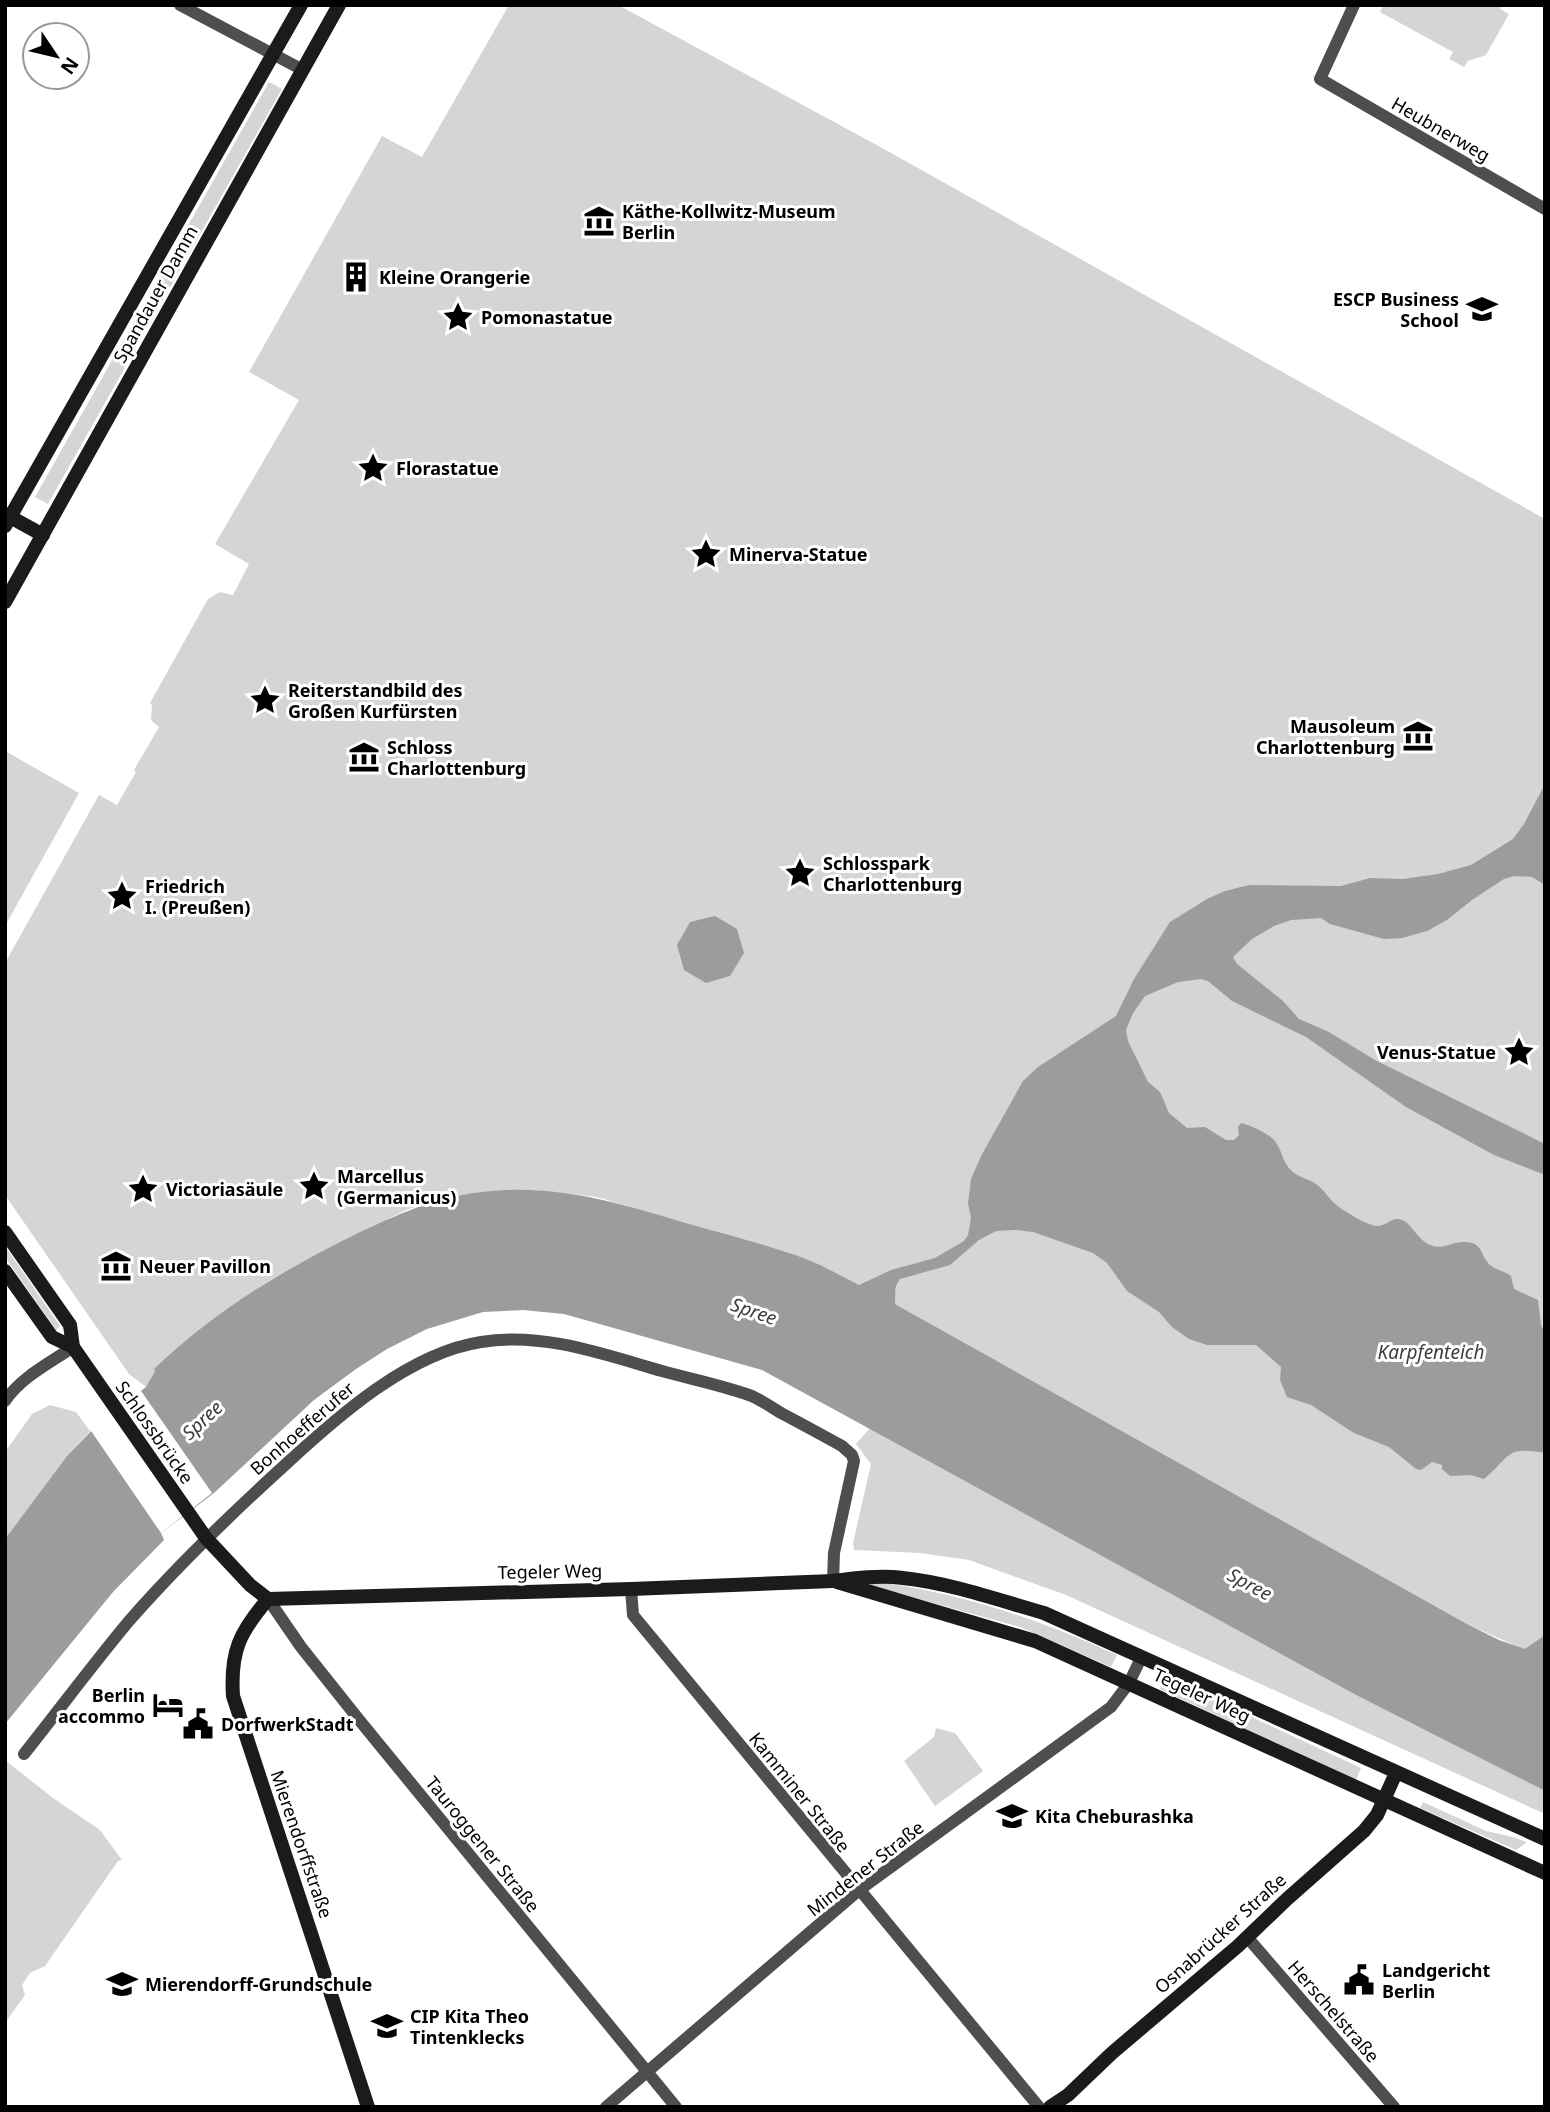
<svg xmlns="http://www.w3.org/2000/svg" width="1550" height="2112" font-family="'Noto Sans',sans-serif">
	<style>
		.green { fill: #d5d5d5 }
		.water { fill: #9c9c9c }
		.pier { fill: #fff }
		.lines { fill: none; stroke-linecap: round; stroke-linejoin: round }
		.street { stroke: #4e4e4e; stroke-width: 12 }
		.secondary { stroke: #1b1b1b; stroke-width: 14 }
		.labels { text-anchor: middle; dominant-baseline: central; stroke-width: 6; stroke-linejoin: round; paint-order: stroke }
		.street-label { font-size: 18px; fill: #000; stroke: #fff }
		.poi-label { font-size: 18px; font-weight: bold; fill: #000; stroke: #fff; text-anchor: start }
		.water-label { font-size: 19px; font-style: italic; fill: #3d3d3d; stroke: #fff }
	</style>
	<rect width="100%" height="100%" fill="#fff"/>
	<g class="green">
		<polygon points="509,5 618,5 884,149 1545,519 1545,1659 1467,1624 895,1304 807,1260 597,1197 535,1190 479,1192 431,1202 406,1210 313,1256 272,1279 233,1305 155,1371 146,1387 129,1374 5,1195 5,963 99,795 117,805 136,772 134,770 159,727 151,720 152,705 150,703 208,599 220,592 233,595 249,564 215,544 299,400 249,372 382,136 422,157"/>
		<polygon points="1383,5 1502,5 1500,9 1509,14 1486,55 1468,61 1464,67 1449,59 1453,52 1380,12"/>
		<polygon points="269,82 282,89 48,504 35,497"/>
		<polygon points="5,751 79,793 5,926"/>
		<polygon points="5,1246 60,1326 56,1330 5,1257"/>
		<polygon points="50,1405 76,1412 90,1431 67,1456 5,1539 5,1452 32,1414"/>
		<polygon points="870,1428 1356,1695 1545,1791 1545,1814 1066,1595 969,1560 920,1553 854,1550 853,1543 871,1464 856,1444"/>
		<path d="M870,1581C957,1592 1037,1618 1117,1655L1111,1667L1020,1627L869,1585Z"/>
		<polygon points="1166,1677 1361,1768 1356,1780 1160,1689"/>
		<polygon points="936,1728 955,1733 983,1771 935,1806 904,1761 934,1737"/>
		<polygon points="5,1760 53,1798 100,1830 122,1860 118,1861 45,1966 30,1973 22,1985 25,1995 5,2023"/>
		<polygon points="1423,1802 1486,1831 1513,1837 1527,1842 1516,1850 1420,1808"/>
	</g>
	<g class="water">
		<path d="M1545,784V885L1532,877L1514,876L1504,879L1472,900L1447,920L1427,931L1402,938L1384,939L1330,924L1321,918L1291,920L1274,926L1252,939L1233,957L1237,964L1283,1001L1299,1019L1329,1032L1375,1060L1545,1144V1175L1494,1155L1406,1107L1306,1037L1232,1001L1208,981L1201,979L1178,982L1145,996L1133,1013L1126,1030L1128,1041L1148,1082L1160,1092L1169,1113L1187,1128L1205,1127L1226,1140H1234L1239,1135L1238,1127L1241,1123C1252,1126 1271,1134 1277,1144C1283,1154 1283,1164 1293,1172C1300,1178 1309,1179 1316,1184C1325,1190 1329,1200 1339,1207C1348,1213 1366,1225 1377,1226C1387,1226 1393,1216 1402,1220C1412,1224 1417,1239 1430,1245C1442,1250 1450,1243 1461,1242C1483,1241 1479,1252 1488,1263C1494,1270 1505,1271 1511,1276L1514,1289L1538,1300L1541,1325L1545,1333V1453C1504,1446 1512,1456 1484,1479L1471,1475L1450,1476L1442,1469V1465L1432,1462L1421,1470L1416,1469L1389,1447L1354,1433L1311,1405L1287,1397L1280,1380L1281,1367L1256,1345H1207L1189,1339L1172,1327L1159,1312L1127,1291L1107,1263L1093,1253L1033,1232L1015,1230L996,1231L979,1240L950,1265L900,1279C893,1289 896,1293 895,1304L1467,1624L1499,1640L1525,1649L1545,1635V1791L1356,1695L762,1370L564,1314L523,1310L483,1312L427,1329L387,1349L356,1369L314,1400L214,1493L161,1533L164,1540L113,1592L5,1724V1539L67,1456L96,1426L146,1387L155,1371L154,1369C209,1316 274,1275 342,1241C387,1219 430,1198 481,1192C557,1183 618,1203 689,1224C728,1235 768,1245 806,1259C824,1266 841,1276 859,1285L891,1270L935,1258L964,1241L968,1235L971,1218L968,1203L971,1179L981,1156L1023,1081L1038,1067L1116,1016L1134,979L1170,922L1207,899L1225,891L1249,885L1341,886L1370,878L1403,879L1438,874L1471,865L1513,839L1524,824Z"/>
		<polygon points="715,916 737,929 744,953 730,976 706,983 684,970 677,945 690,922"/>
	</g>
	<polygon class="pier" points="139,1388 212,1493 161,1533 89,1428"/>
	<g class="lines">
		<g class="street">
			<polyline points="180,5 303,70"/>
			<polyline points="1354,5 1320,79 1545,209"/>
			<path d="M5,1401C21,1377 50,1363 73,1347"/>
			<polyline points="631,1589 633,1615 1039,2107"/>
			<polyline points="268,1599 301,1647 360,1721 676,2107"/>
			<path d="M24,1754C59,1710 93,1664 129,1621C178,1565 231,1514 286,1464C338,1416 409,1353 481,1342C543,1332 603,1354 662,1371C691,1379 721,1385 749,1395C760,1399 771,1407 781,1413C802,1424 822,1435 842,1446L852,1455L854,1461L834,1553L833,1581"/>
			<polyline points="1247,1937 1394,2107"/>
			<polyline points="606,2107 858,1891 1111,1707 1129,1683 1141,1658"/>
		</g>
		<g class="secondary">
			<polyline points="5,514 43,535"/>
			<polyline points="5,526 301,5"/>
			<polyline points="5,602 339,5"/>
			<polyline points="5,1232 70,1325 73,1347 206,1538 250,1585 268,1599"/>
			<polyline points="5,1271 52,1337 73,1347"/>
			<polyline points="837,1582 1035,1641 1545,1873"/>
			<path d="M268,1599L631,1589L833,1581C856,1578 880,1575 903,1578C950,1583 998,1600 1044,1613L1545,1839"/>
			<path d="M268,1599C240,1632 230,1651 233,1696L368,2107"/>
			<polyline points="1050,2107 1068,2095 1112,2053 1238,1946 1287,1899 1364,1831 1377,1815 1396,1773"/>
		</g>
	</g>
	<defs>
		<g id="museum-bare" transform="scale(2.415)"><path d="M0-6L6-3V-2H-6V-3ZM-5-1h2V3h-2ZM-1-1h2V3h-2ZM3-1h2V3H3ZM-6 4H6V6H-6Z" fill="#000" stroke="#fff" stroke-width="2.5" paint-order="stroke"/></g>
		<g id="building-bare" transform="scale(2.415)"><path d="M-4-6H4V6H1V3H-1V6H-4ZM-2.5-4.3h1.7v1.8h-1.7ZM.8-4.3h1.7v1.8H.8ZM-2.5-1h1.7V.8h-1.7ZM.8-1h1.7V.8H.8Z" fill="#000" stroke="#fff" stroke-width="2.5" paint-order="stroke"/></g>
		<g id="university-bare" transform="scale(2.415)"><path d="M0-5L7-2L0 1L-7-2ZM-4 1L0 2.5L4 1V4Q0 6-4 4Z" fill="#000" stroke="#fff" stroke-width="2.5" paint-order="stroke"/></g>
		<g id="sight-bare" transform="scale(2.415)"><path d="M0-6L1.8-2.2L6-1.7L2.9 1.2L3.7 5.4L0 3.3L-3.7 5.4L-2.9 1.2L-6-1.7L-1.8-2.2Z" fill="#000" stroke="#fff" stroke-width="2.5" paint-order="stroke"/></g>
		<g id="hotel-bare" transform="scale(2.415)"><path d="M-6-4.5h1.5V1H6V5H4.5V3h-9V5H-6ZM-4 0a1.8 1.8 0 1 1 3.6 0ZM.5 0V-2.5h3Q6-2.5 6 0Z" fill="#000" stroke="#fff" stroke-width="2.5" paint-order="stroke"/></g>
		<g id="civic-bare" transform="scale(2.415)"><path d="M-.6-6.5H3V-4.5H.6V-3L4-1V1h2V6H-6V1h2V-1L-.6-3ZM-1.2 2.5V6h2.4V2.5Z" fill="#000" stroke="#fff" stroke-width="2.5" paint-order="stroke"/></g>
		<g id="school-bare" transform="scale(2.415)"><path d="M0-5L7-2L0 1L-7-2ZM-4 1L0 2.5L4 1V4Q0 6-4 4Z" fill="#000" stroke="#fff" stroke-width="2.5" paint-order="stroke"/></g>
	</defs>
	<g fill-rule="evenodd">
		<use href="#museum-bare" x="599" y="221"/>
		<use href="#building-bare" x="356" y="277"/>
		<use href="#university-bare" x="1482" y="309"/>
		<use href="#sight-bare" x="458" y="317"/>
		<use href="#sight-bare" x="373" y="468"/>
		<use href="#sight-bare" x="706" y="554"/>
		<use href="#sight-bare" x="265" y="700"/>
		<use href="#museum-bare" x="1418" y="736"/>
		<use href="#museum-bare" x="364" y="757"/>
		<use href="#sight-bare" x="800" y="873"/>
		<use href="#sight-bare" x="122" y="896"/>
		<use href="#sight-bare" x="1519" y="1052"/>
		<use href="#sight-bare" x="314" y="1186"/>
		<use href="#sight-bare" x="143" y="1189"/>
		<use href="#museum-bare" x="116" y="1266"/>
		<use href="#hotel-bare" x="168" y="1705"/>
		<use href="#civic-bare" x="198" y="1724"/>
		<use href="#school-bare" x="1012" y="1816"/>
		<use href="#civic-bare" x="1359" y="1980"/>
		<use href="#school-bare" x="122" y="1984"/>
		<use href="#school-bare" x="387" y="2026"/>
	</g>
	<g class="labels">
		<g class="street-label">
			<text transform="translate(1441 129) rotate(30)">Heubnerweg</text>
			<text transform="translate(155 294) rotate(-61)">Spandauer Damm</text>
			<text transform="translate(302 1428) rotate(-41)">Bonhoefferufer</text>
			<text transform="translate(155 1432) rotate(55)">Schlossbrücke</text>
			<text transform="translate(550 1571) rotate(-1)">Tegeler Weg</text>
			<text transform="translate(1202 1695) rotate(25)">Tegeler Weg</text>
			<text transform="translate(800 1792) rotate(51)">Kamminer Straße</text>
			<text transform="translate(302 1844) rotate(71)">Mierendorffstraße</text>
			<text transform="translate(483 1844) rotate(51)">Tauroggener Straße</text>
			<text transform="translate(865 1868) rotate(-38)">Mindener Straße</text>
			<text transform="translate(1220 1933) rotate(-42)">Osnabrücker Straße</text>
			<text transform="translate(1334 2011) rotate(49)">Herschelstraße</text>
		</g>
		<g class="poi-label">
			<text x="622" y="211">Käthe-Kollwitz-Museum<tspan x="622" dy="21">Berlin</tspan></text>
			<text x="379" y="277">Kleine Orangerie</text>
			<text x="1459" y="299" text-anchor="end">ESCP Business<tspan x="1459" dy="21">School</tspan></text>
			<text x="481" y="317">Pomonastatue</text>
			<text x="396" y="468">Florastatue</text>
			<text x="729" y="554">Minerva-Statue</text>
			<text x="288" y="690">Reiterstandbild des<tspan x="288" dy="21">Großen Kurfürsten</tspan></text>
			<text x="1395" y="726" text-anchor="end">Mausoleum<tspan x="1395" dy="21">Charlottenburg</tspan></text>
			<text x="387" y="747">Schloss<tspan x="387" dy="21">Charlottenburg</tspan></text>
			<text x="823" y="863">Schlosspark<tspan x="823" dy="21">Charlottenburg</tspan></text>
			<text x="145" y="886">Friedrich<tspan x="145" dy="21">I. (Preußen)</tspan></text>
			<text x="1496" y="1052" text-anchor="end">Venus-Statue</text>
			<text x="337" y="1176">Marcellus<tspan x="337" dy="21">(Germanicus)</tspan></text>
			<text x="166" y="1189">Victoriasäule</text>
			<text x="139" y="1266">Neuer Pavillon</text>
			<text x="145" y="1695" text-anchor="end">Berlin<tspan x="145" dy="21">accommo</tspan></text>
			<text x="221" y="1724">DorfwerkStadt</text>
			<text x="1035" y="1816">Kita Cheburashka</text>
			<text x="1382" y="1970">Landgericht<tspan x="1382" dy="21">Berlin</tspan></text>
			<text x="145" y="1984">Mierendorff-Grundschule</text>
			<text x="410" y="2016">CIP Kita Theo<tspan x="410" dy="21">Tintenklecks</tspan></text>
		</g>
		<g class="water-label">
			<text transform="translate(754 1311) rotate(19)">Spree</text>
			<text x="1431" y="1352">Karpfenteich</text>
			<text transform="translate(202 1420) rotate(-43)">Spree</text>
			<text transform="translate(1250 1584) rotate(28)">Spree</text>
		</g>
	</g>
	<rect width="1550" height="2112" fill="none" stroke="#000000" stroke-width="14"/>
	<g transform="translate(56 56) rotate(125)"><circle r="33" fill="#ffffff" stroke="#999999" stroke-width="2"/>
	<path d="M0-5L12 26L0 18L-12 26Z" fill="#000000"/>
	<text y="-10" font-size="19" font-weight="bold" text-anchor="middle" fill="#000000">N</text>
	</g>
</svg>
